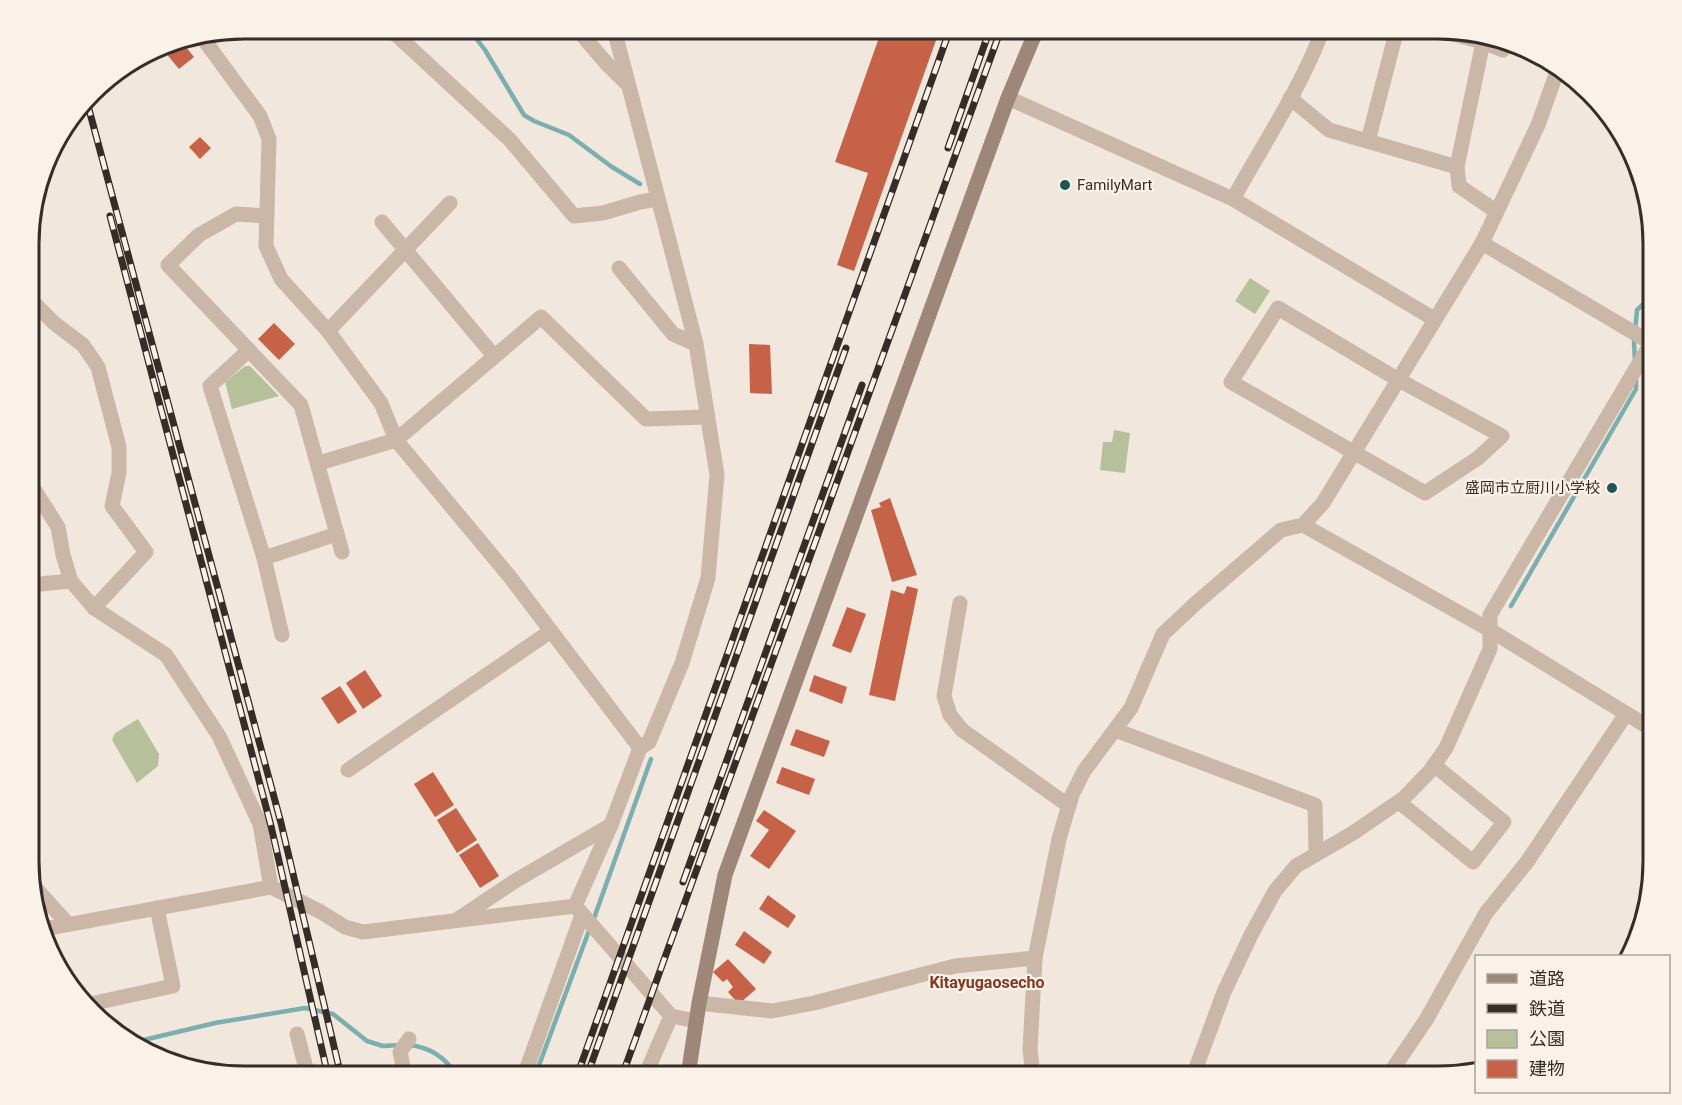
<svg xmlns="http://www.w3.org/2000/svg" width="1682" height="1105" font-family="Roboto,'Noto Sans JP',sans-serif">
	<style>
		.green { fill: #b6c19c }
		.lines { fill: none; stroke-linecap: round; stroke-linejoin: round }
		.stream { stroke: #7baeaf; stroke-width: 4.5 }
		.building { fill: #c56247 }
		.street { stroke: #cab7a8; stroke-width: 15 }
		.secondary { stroke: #9e8679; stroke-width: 15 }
		.rail-casing { stroke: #372d28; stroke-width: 7 }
		.rail { stroke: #faf1e9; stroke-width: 4.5; stroke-dasharray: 14; stroke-linecap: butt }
		.poi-dot { fill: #1e5658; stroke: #faf1e9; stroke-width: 2 }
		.labels { text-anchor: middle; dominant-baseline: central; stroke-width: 4.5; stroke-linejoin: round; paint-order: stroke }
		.poi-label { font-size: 15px; fill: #372d28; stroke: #faf1e9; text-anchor: start }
		.neighbourhood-label { font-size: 16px; font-weight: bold; fill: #863722; stroke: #faf1e9 }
		.rim { fill: none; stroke: #372d28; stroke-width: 3 }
	</style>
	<rect width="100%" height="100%" fill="#f2e7dc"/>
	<g class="green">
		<polygon points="1250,278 1270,291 1255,314 1235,301"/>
		<polygon points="245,366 250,366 279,396 232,409 225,382"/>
		<polygon points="1114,430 1130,433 1125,473 1100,470 1103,442 1112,442"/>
		<polygon points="138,719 159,754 158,766 137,783 112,740 115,733"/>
	</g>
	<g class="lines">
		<g class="stream">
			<polyline points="469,29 485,50 524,115 534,121 569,135 612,167 640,184"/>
			<polyline points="1635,361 1634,342 1637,310 1653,295"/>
			<polyline points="1511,606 1636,389 1636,378"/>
			<polyline points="593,921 651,759"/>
			<polyline points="131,1043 215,1023 305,1008 333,1014 367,1041 383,1046 400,1045"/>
			<path d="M409,1045C430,1047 446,1058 457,1076"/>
			<polyline points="535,1076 590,928"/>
		</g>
	</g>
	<g class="building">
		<polygon points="882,29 940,29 854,271 837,265 868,173 835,162"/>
		<polygon points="181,41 194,57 179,69 160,46"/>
		<polygon points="200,137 211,148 200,159 189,147"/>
		<polygon points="274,323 295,344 279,360 258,339"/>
		<polygon points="749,344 770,345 772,394 750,393"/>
		<polygon points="890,498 917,575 892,582 871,510 881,507 879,503"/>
		<polygon points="907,586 918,589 895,701 869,695 891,590 904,594"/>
		<polygon points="847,607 866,614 851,653 832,646"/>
		<polygon points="365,670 382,696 363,709 346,683"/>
		<polygon points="814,675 847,687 842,704 809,691"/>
		<polygon points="340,686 357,712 338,724 321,698"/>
		<polygon points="796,729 830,741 824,757 790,745"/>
		<polygon points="782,767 815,779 809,795 776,783"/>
		<polygon points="433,772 454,805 435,817 414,784"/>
		<polygon points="456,808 477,840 457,853 437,820"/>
		<polygon points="764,810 796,831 769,869 750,856 769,830 756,821"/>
		<polygon points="478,843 499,876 480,888 459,855"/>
		<polygon points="768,895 796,916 788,928 759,909"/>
		<polygon points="744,931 772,952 764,964 735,945"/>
		<polygon points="728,959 756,989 739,1004 728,992 733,987 727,979 723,982 713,972"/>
	</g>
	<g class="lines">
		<g class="street">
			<polyline points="390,29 510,140 574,216 603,213 640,202 658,199"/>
			<polyline points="577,29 607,64 627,84"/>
			<polyline points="1434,29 1483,42 1503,50 1501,39"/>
			<polyline points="202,37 260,116 269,139 266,246 281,279 328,331 381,403 396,440 510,577 640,748"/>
			<polyline points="1008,98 1233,199 1434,319"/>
			<polyline points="1290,98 1329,130 1457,167 1459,186 1497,212"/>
			<polyline points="1368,141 1397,29"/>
			<polyline points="1457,167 1483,42"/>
			<path d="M1233,199C1264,143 1301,88 1323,29"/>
			<polyline points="267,216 236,214 199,235 168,265 301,405 342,552"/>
			<polyline points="382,222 494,356"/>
			<polyline points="1482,243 1653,344"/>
			<polyline points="619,268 673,334 696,344"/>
			<polyline points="30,299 54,323 83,345 98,367 119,447 119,473 112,506 146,552 94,608"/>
			<polygon points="1278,308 1397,379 1502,436 1478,458 1425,493 1231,382"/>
			<polyline points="328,331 450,203"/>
			<polyline points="249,350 210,386 264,558 282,635"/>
			<polyline points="319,463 396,440 541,317 646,419 707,417"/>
			<polyline points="30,483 58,527 63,555 71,581 94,608 166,655 219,736 260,824 271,887"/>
			<polyline points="1303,525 1490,630 1653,730"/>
			<polyline points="264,558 337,534"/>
			<polyline points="30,585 71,581"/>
			<polyline points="960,603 944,696 950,715 962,730 1069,806"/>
			<polyline points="1115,730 1315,805 1316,854"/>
			<polyline points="348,770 551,631"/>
			<polyline points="1399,802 1473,862 1504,822 1434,765"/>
			<polyline points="30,882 68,924"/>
			<polyline points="575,906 611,825 640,748 649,742 682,663 708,578 717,475 696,344 614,29"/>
			<polyline points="577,908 671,1016 696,1021"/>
			<polyline points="458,919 515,881 611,825"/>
			<polyline points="44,929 271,887 321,912 345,927 363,932 575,906"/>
			<polyline points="699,1003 772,1011 814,1003 955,966 1035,958"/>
			<polyline points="90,1004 173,986 157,908"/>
			<polyline points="297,1034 308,1076"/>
			<polyline points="405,1076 400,1052 409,1039"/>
			<polyline points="524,1076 582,915"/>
			<polyline points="645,1076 671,1016"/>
			<polyline points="1033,1076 1030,1049 1035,958 1059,839 1072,795 1084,771 1131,708 1163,634 1195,604 1281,530 1303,525 1323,503 1482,243 1538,125 1559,66"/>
			<polyline points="1193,1076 1224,992 1251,935 1275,891 1296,866 1353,833 1404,798 1430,771 1446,748 1490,649 1490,615 1651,343"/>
			<polyline points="1388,1076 1426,1020 1486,913 1527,862 1626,714"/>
		</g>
		<polyline class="secondary" points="688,1076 699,1003 725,875 1008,98 1037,29"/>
		<g class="rail-casing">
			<g id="rail">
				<polyline points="87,102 281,823 341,1076"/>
				<polyline points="948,148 990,29"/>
				<polyline points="110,216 271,826 328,1076"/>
				<polyline points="683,882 862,385"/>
				<polyline points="577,1076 950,29"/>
				<polyline points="587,1076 846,348"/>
				<polyline points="622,1076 1001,29"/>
			</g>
		</g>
		<use href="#rail" class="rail"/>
	</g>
	<g class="poi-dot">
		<circle cx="1065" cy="185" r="6"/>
		<circle cx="1612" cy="488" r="6"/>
	</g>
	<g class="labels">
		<g class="poi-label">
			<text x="1077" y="185">FamilyMart</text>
			<text x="1600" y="488" text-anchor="end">盛岡市立厨川小学校</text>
		</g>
		<g class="neighbourhood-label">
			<text x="987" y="982">Kitayugaosecho</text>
		</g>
	</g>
	<path d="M0 0H1682V1105H0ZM244 39H1438A205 205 0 0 1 1643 244V861A205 205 0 0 1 1438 1066H244A205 205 0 0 1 39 861V244A205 205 0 0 1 244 39Z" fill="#faf1e9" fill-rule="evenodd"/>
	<path class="rim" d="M244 39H1438A205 205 0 0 1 1643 244V861A205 205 0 0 1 1438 1066H244A205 205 0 0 1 39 861V244A205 205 0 0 1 244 39Z"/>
	<rect x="1475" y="955" width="195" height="138" fill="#faf1e9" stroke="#aca39c" stroke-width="1.5"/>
	<rect x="1487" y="974" width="30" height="9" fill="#9e8679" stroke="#aca39c" stroke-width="1.5"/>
	<text x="1529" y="985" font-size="18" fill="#372d28">道路</text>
	<rect x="1487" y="1004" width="30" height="9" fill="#372d28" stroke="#aca39c" stroke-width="1.5"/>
	<text x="1529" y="1015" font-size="18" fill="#372d28">鉄道</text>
	<rect x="1487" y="1030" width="30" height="18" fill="#b6c19c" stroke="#aca39c" stroke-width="1.5"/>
	<text x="1529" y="1045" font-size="18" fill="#372d28">公園</text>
	<rect x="1487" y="1060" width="30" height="18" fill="#c56247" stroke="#aca39c" stroke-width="1.5"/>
	<text x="1529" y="1075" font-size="18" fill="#372d28">建物</text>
</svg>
